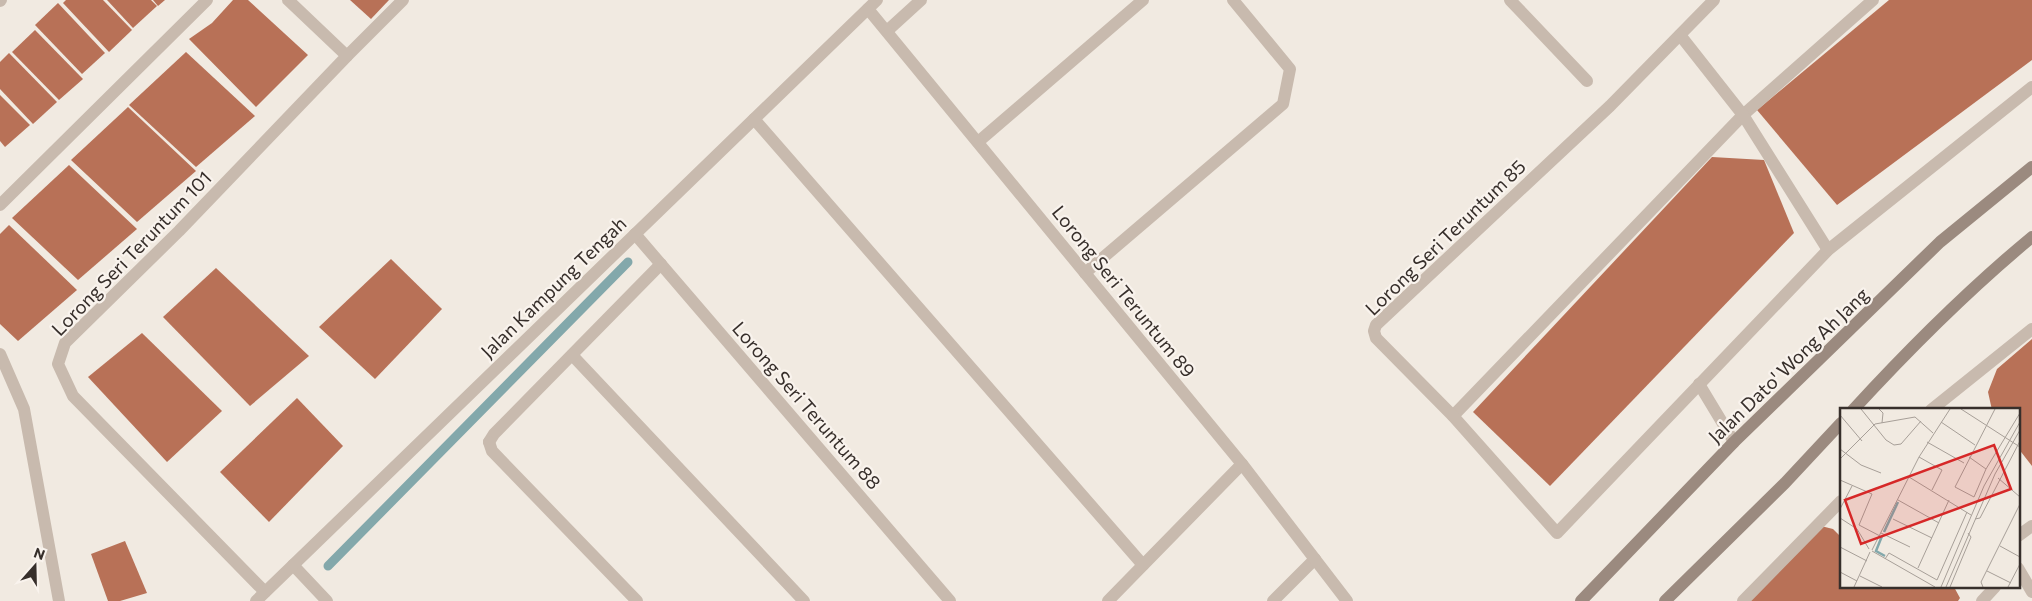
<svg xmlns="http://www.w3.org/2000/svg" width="2032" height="601" font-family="Commissioner,sans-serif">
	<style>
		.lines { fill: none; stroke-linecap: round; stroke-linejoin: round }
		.stream { stroke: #83a8ab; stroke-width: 9 }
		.building { fill: #b87157 }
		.service { stroke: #c8baae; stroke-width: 12 }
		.minor { stroke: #c8baae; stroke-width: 12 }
		.secondary { stroke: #9b8a7f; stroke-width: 12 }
		.labels { text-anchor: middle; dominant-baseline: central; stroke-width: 4.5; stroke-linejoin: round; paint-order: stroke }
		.street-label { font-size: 19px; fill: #372f2b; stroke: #f9f3ed }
		.inset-river { fill: none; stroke: #83a8ab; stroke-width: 2.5 }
		.inset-road { fill: none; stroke: #a79f98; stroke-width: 1 }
		.view { fill: #d62828; fill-opacity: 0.15; stroke: #d62828; stroke-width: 2.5 }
		.inset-edge { fill: none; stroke: #372f2b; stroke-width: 2.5 }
	</style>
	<rect width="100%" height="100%" fill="#f1eae1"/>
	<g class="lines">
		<polyline class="stream" points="328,566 628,262"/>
	</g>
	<g class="building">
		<polygon points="66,0 103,0 132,30 109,52 63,3"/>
		<polygon points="107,0 151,0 157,6 133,28"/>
		<polygon points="153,0 165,0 158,6"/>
		<polygon points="233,0 248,0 308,55 256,107 189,39 212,23"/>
		<polygon points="350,0 389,0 371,19"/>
		<polygon points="1889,0 2032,0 2032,60 1837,205 1757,110"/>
		<polygon points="58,3 105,53 82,74 35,25"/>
		<polygon points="35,30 83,79 59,100 12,52"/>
		<polygon points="186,52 255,116 196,167 129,105"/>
		<polygon points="9,53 57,102 33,124 0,89 0,62"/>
		<polygon points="0,95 30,125 5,147 0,141"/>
		<polygon points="128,107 196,171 137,222 71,160"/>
		<polygon points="1712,157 1764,160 1794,233 1550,486 1473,412"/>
		<polygon points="69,165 137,229 78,280 12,218"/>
		<polygon points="9,225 77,290 18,341 0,324 0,234"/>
		<polygon points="391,259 442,309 375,379 319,327"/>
		<polygon points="216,268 309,356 250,406 163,317"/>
		<polygon points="142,333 222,411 167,462 88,377"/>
		<polygon points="2032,339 2032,466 2018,448 2018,410 1992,410 1988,392 1997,369"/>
		<polygon points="297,398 343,446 269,522 220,472"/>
		<polygon points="1821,526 1833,529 1841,537 1841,587 1954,587 1960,598 1958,601 1750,601"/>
		<polygon points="125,541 147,593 120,601 108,601 91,554"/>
	</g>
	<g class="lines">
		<g class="service">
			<polyline points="887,31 921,0"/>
			<polyline points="347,56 403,0"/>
			<polyline points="754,119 1143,565"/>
			<polyline points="978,142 1143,0"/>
			<polyline points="0,205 207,0"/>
			<polyline points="572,355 804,601"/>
			<polyline points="1453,416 1743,115 1873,0"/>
			<polyline points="489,442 494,434 661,264"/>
			<polyline points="2018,536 2032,526"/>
			<polyline points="1273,601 1315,559"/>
			<polyline points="1982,601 1995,587"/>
		</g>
		<g class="minor">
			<polyline points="1510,0 1587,81"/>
			<polyline points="1714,0 1610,106 1376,325 1374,331 1376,338 1453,416 1557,533 1828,250 2032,87"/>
			<polyline points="0,1 1,0"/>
			<polyline points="868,9 1242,464 1347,601"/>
			<polyline points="1680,35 1743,115 1828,250"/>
			<polyline points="635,234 950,601"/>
			<polyline points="1085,273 1283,104 1290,69 1233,0"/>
			<polyline points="0,354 24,409 59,601"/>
			<polyline points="1699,384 1734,442"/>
			<polyline points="1931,410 2032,329"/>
			<polyline points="489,442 492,451 637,601"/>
			<polyline points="293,565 327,601"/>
			<polyline points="2018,568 2032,592"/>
			<polyline points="265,592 73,396 58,364 65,343 179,231 347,56 288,0"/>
			<polyline points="256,601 877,0"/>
			<polyline points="1108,601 1242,464"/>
			<polyline points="1743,601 1841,501"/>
		</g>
		<g class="secondary">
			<path d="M1853,410C1909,349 1968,290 2032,237"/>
			<polyline points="1581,601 1734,442 1940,242 2032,167"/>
			<polyline points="1665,601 1785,483 1841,423"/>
		</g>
	</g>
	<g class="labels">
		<g class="street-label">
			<text transform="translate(1445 237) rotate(-44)">Lorong Seri Teruntum 85</text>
			<text transform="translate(131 253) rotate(-46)">Lorong Seri Teruntum 101</text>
			<text transform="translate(553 287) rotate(-44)">Jalan Kampung Tengah</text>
			<text transform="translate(1124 291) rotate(51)">Lorong Seri Teruntum 89</text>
			<text transform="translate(1788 365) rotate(-44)">Jalan Dato' Wong Ah Jang</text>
			<text transform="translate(807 405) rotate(49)">Lorong Seri Teruntum 88</text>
		</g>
	</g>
	<g transform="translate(1840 408)">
		<rect width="180" height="180" fill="#f1eae1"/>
		<path class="inset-river" d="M44,124L58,94M42,128L36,143L45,148"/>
		<path class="inset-road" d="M21,1L46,32L54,37L61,36L81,13M39,1L43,5L42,15M121,1L180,39M155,1L115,79L134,89L146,61L180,5M0,7L22,33M101,14L135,37M35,16L75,9L93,25M87,34L124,55M0,41L21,57L41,65M79,49L102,62L92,82M129,49L146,61M0,51L35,16M69,69L131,107M158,70L180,89M0,72L32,86L19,117L40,128M58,92L99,115M0,101L12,78M0,110L17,121L29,141M53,111L92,130M135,111L140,110L180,33M41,125L70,139M160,138L180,149M0,139L27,153M32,142L79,49L110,1M32,143L95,179M45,151L49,145L97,172L127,104M78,160L109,92M147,163L171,175M0,164L17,173M20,168L42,179M14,179L30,144M101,179L144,78L180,14M106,179L155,66L180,22M110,179L131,129L128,125M143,179L141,174L180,96M168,179L180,156"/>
		<path class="view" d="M154,37L171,81L21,136L5,92Z"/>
		<rect width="180" height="180" class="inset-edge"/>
	</g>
	<g transform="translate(35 566) rotate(20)" stroke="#f9f3ed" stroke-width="4" paint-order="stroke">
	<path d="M0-4L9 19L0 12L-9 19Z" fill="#372f2b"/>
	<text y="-8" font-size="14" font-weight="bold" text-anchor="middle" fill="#372f2b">N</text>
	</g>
</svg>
